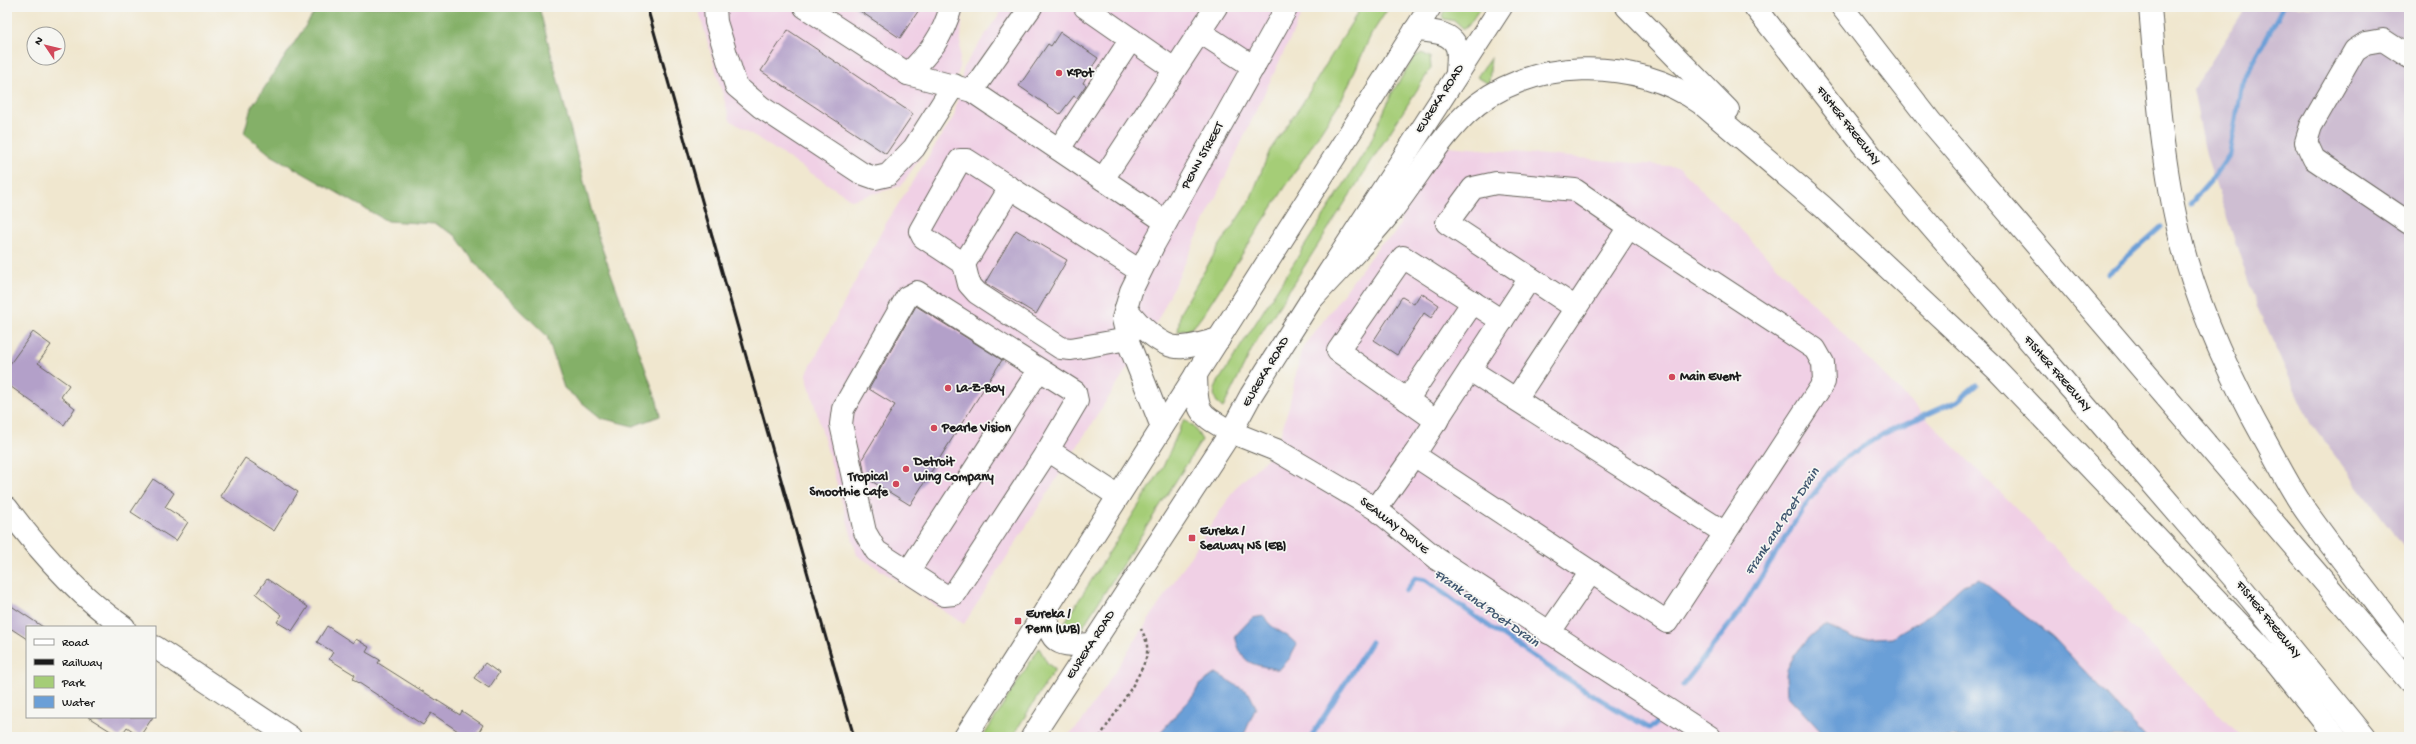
<svg xmlns="http://www.w3.org/2000/svg" width="2416" height="744" font-family="'Gochi Hand',sans-serif">
	<style>
		.built { fill: #f0d0e5 }
		.industrial { fill: #cebed2 }
		.green { fill: #a5cd77; stroke: #60744a }
		.forest { fill: #84b068; stroke: #506642 }
		.water { fill: #6b9fd7; stroke: #445e7a }
		.lines { fill: none; stroke-linecap: round; stroke-linejoin: round }
		.stream { stroke: #6b9fd7; stroke-width: 5 }
		.building { fill: #b3a0c9 }
		.minor-casing { stroke: #66635b; stroke-width: 24 }
		.major-casing { stroke: #66635b; stroke-width: 24 }
		.highway-casing { stroke: #66635b; stroke-width: 24 }
		.path { stroke: #66635b; stroke-width: 2.5; stroke-dasharray: 3 3; stroke-linecap: butt }
		.minor { stroke: #fff; stroke-width: 22 }
		.major { stroke: #fff; stroke-width: 22 }
		.highway { stroke: #fff; stroke-width: 22 }
		.rail { stroke: #1c1c1c; stroke-width: 3 }
		.poi-dot { fill: #d1495b; stroke: #f6f6f2; stroke-width: 1.5 }
		.labels { text-anchor: middle; dominant-baseline: central; stroke-width: 3.5; stroke-linejoin: round; paint-order: stroke }
		.poi-label { font-size: 13px; font-weight: bold; fill: #1c1c1c; stroke: #f6f6f2; text-anchor: start }
		.street-label { font-size: 13px; fill: #1c1c1c; stroke: #f6f6f2 }
		.water-label { font-size: 14px; font-style: italic; fill: #405770; stroke: #f6f6f2 }
	</style>
	<rect width="100%" height="100%" fill="#f6f6f2"/>
	<filter id="ink" filterUnits="userSpaceOnUse"><feTurbulence type="fractalNoise" baseFrequency=".025" numOctaves="2"/><feDisplacementMap in="SourceGraphic" scale="8" xChannelSelector="R" yChannelSelector="G"/><feConvolveMatrix kernelMatrix="1 2 1 2 8 2 1 2 1" color-interpolation-filters="sRGB"/></filter>
	<filter id="wash" filterUnits="userSpaceOnUse"><feTurbulence type="fractalNoise" baseFrequency=".012" numOctaves="4" result="noise"/><feDisplacementMap in="SourceGraphic" scale="16" xChannelSelector="R" yChannelSelector="G"/><feGaussianBlur stdDeviation="0.9" result="paint"/><feColorMatrix in="noise" values="0 0 0 0 0 0 0 0 0 0 0 0 0 0 0 0 0 1.4 0 .05"/><feComposite in="paint" operator="in"/></filter>
	<g filter="url(#wash)">
		<rect width="100%" height="100%" fill="#f0e7cf"/>
		<g class="built">
			<polygon points="700,7 963,7 959,69 949,115 901,186 852,200 730,120 700,15"/>
			<polygon points="1004,7 1305,7 1158,320 964,624 857,555 806,375 885,225 954,116 964,66"/>
			<polygon points="1448,146 1679,167 2241,737 1066,737 1081,723 1236,487 1276,450 1289,406 1301,351 1380,244 1392,237 1400,224 1402,212"/>
		</g>
		<polygon class="industrial" points="2246,7 2406,7 2409,9 2409,553 2310,423 2257,307 2206,155 2193,90"/>
		<g class="green">
			<polygon points="1361,7 1389,7 1371,35 1343,97 1205,312 1196,324 1186,332 1184,329 1178,332 1180,313 1216,251 1250,200 1270,150 1302,104"/>
			<polygon points="1446,7 1481,7 1468,26 1464,29 1455,21 1444,19 1442,16"/>
			<path d="M1422,53L1430,57L1431,68L1254,345L1223,408C1213,401 1212,392 1218,382L1369,145L1392,93L1414,57Z"/>
			<polygon points="1491,57 1489,84 1477,77"/>
			<polygon points="1184,419 1194,427 1202,440 1080,631 1074,635 1066,631 1065,622 1163,467"/>
			<polygon points="1039,648 1048,664 1055,669 1012,737 983,737"/>
		</g>
		<polygon class="forest" points="318,7 539,7 599,240 657,401 660,416 633,426 601,418 564,388 547,336 490,280 472,259 455,235 435,224 387,221 271,155 244,133 251,108"/>
		<g class="water">
			<path d="M1979,579L2053,637L2146,737H1826L1787,695C1787,688 1785,677 1787,670C1792,655 1812,632 1826,625L1855,639L1892,637L1932,613L1963,585Z"/>
			<path d="M1264,616C1272,632 1285,630 1297,645L1290,658L1279,670C1251,663 1243,667 1235,636L1252,618Z"/>
			<polygon points="1216,673 1249,693 1256,707 1243,737 1156,737 1194,695 1199,685"/>
		</g>
		<g class="lines">
			<g class="stream">
				<polyline points="2190,204 2214,177 2230,154 2242,83 2283,7"/>
				<polyline points="2108,274 2161,227"/>
				<path d="M1406,591L1415,578L1426,580C1497,634 1571,684 1649,728L1654,726L1658,721"/>
				<polyline points="1683,685 1740,611 1806,504 1830,472 1845,458 1883,434 1957,401 1976,385"/>
				<polyline points="1311,737 1371,642"/>
			</g>
		</g>
		<g id="blocks">
			<g class="building">
				<polygon points="854,7 921,7 900,38"/>
				<polygon points="788,30 913,114 886,154 761,71"/>
				<polygon points="1060,32 1098,58 1089,72 1083,83 1086,85 1077,98 1074,96 1060,114 1019,86 1048,44 1051,46"/>
				<polygon points="1016,230 1067,260 1036,314 985,283"/>
				<polygon points="1421,293 1439,305 1431,318 1424,313 1397,355 1374,340 1402,297 1414,304"/>
				<polygon points="916,306 1002,360 910,505 865,477 862,459 895,405 869,389"/>
				<polygon points="33,332 51,345 38,363 69,385 61,397 75,408 64,425 7,384 7,368"/>
				<polygon points="245,458 298,492 274,531 220,496"/>
				<polygon points="153,479 174,493 165,507 188,522 176,541 131,512"/>
				<polygon points="267,579 308,607 292,631 277,622 282,615 256,594"/>
				<polygon points="7,603 43,627 27,627 27,639 7,626"/>
				<polygon points="327,626 353,643 356,639 369,647 366,652 380,660 378,663 460,715 462,711 483,725 476,737 467,737 431,713 423,725 353,679 355,675 329,659 333,652 317,642"/>
				<polygon points="485,663 499,673 489,688 474,678"/>
				<polygon points="88,717 153,717 140,736 127,727 120,737"/>
			</g>
		</g>
	</g>
	<g filter="url(#ink)">
		<use href="#blocks" fill-opacity="0" stroke="#66635b" stroke-width="1"/>
		<g class="lines">
			<g class="minor-casing">
				<g id="minor">
					<polyline points="715,7 716,22 736,86 761,107 861,173 875,178 888,175 914,148 954,85"/>
					<polyline points="805,7 908,74 972,91 1166,222"/>
					<polyline points="1085,7 1174,69"/>
					<polyline points="1200,32 1254,67"/>
					<polyline points="2409,57 2383,40 2366,43 2355,50 2311,126 2306,142 2314,159 2409,223"/>
					<path d="M908,74C931,51 942,38 951,7"/>
					<polyline points="972,91 1031,7"/>
					<polyline points="1059,149 1131,39"/>
					<polyline points="1103,179 1216,7"/>
					<polyline points="964,264 1010,188"/>
					<path d="M1126,308C1137,323 1162,350 1183,347C1195,346 1207,342 1219,339"/>
					<polyline points="1576,308 1447,223 1473,188 1496,183 1575,190 1629,227"/>
					<polyline points="1128,339 1071,349 1061,348 977,293 969,284 964,264 923,237 920,231 960,160 967,160 1140,271"/>
					<polyline points="1470,370 1725,533"/>
					<polyline points="1407,400 1473,302"/>
					<polyline points="1437,421 1338,351 1403,257 1502,321"/>
					<polyline points="1162,427 1129,344 1123,319 1131,291 1154,244 1287,7"/>
					<polyline points="1231,432 1276,450 1376,509 1437,559 1710,737"/>
					<polyline points="1048,450 954,594 944,595 876,551 865,532 841,424 843,409 907,297 917,292 1075,392 1077,401 1048,450 1118,496"/>
					<polyline points="1414,455 1667,622 1824,382 1823,363 1815,349 1629,227 1516,399"/>
					<path d="M7,508C40,552 78,596 124,627"/>
					<polyline points="1376,509 1414,455 1530,278"/>
					<polyline points="908,572 1039,370"/>
					<polyline points="1549,633 1591,572"/>
					<polyline points="155,647 290,737"/>
				</g>
			</g>
			<g class="major-casing">
				<g id="major">
					<path d="M1415,30C1429,31 1452,31 1457,48C1459,55 1457,66 1457,74"/>
					<path d="M1196,374C1197,414 1197,412 1231,432"/>
					<path d="M1046,610C1049,645 1059,647 1092,644"/>
					<polyline points="965,737 1430,7"/>
					<polyline points="1032,737 1231,432 1251,395 1311,300 1501,7"/>
				</g>
			</g>
			<g class="highway-casing">
				<g id="highway">
					<polyline points="1627,7 1728,110"/>
					<polyline points="1755,7 1885,173 2237,582 2364,737"/>
					<polyline points="1842,7 1931,122 2409,681"/>
					<path d="M2150,7C2157,89 2163,180 2186,259C2205,324 2234,385 2267,444C2280,468 2292,492 2308,514C2340,559 2376,603 2409,647"/>
					<path d="M1311,300C1337,271 1366,243 1390,213C1416,180 1436,143 1466,114C1527,56 1636,56 1702,104L1823,207L1996,369L2276,662L2336,737"/>
				</g>
			</g>
			<path class="path" d="M1100,737C1111,718 1145,672 1147,653C1148,643 1145,637 1141,629"/>
			<use href="#minor" class="minor"/>
			<use href="#major" class="major"/>
			<use href="#highway" class="highway"/>
			<polyline class="rail" points="647,7 854,737"/>
		</g>
	</g>
	<g class="poi-dot">
		<circle cx="1059" cy="73" r="4"/>
		<circle cx="1672" cy="377" r="4"/>
		<circle cx="948" cy="388" r="4"/>
		<circle cx="934" cy="428" r="4"/>
		<circle cx="906" cy="469" r="4"/>
		<circle cx="896" cy="484" r="4"/>
		<rect x="1188" y="534" width="8" height="8" rx="2"/>
		<rect x="1014" y="617" width="8" height="8" rx="2"/>
	</g>
	<g class="labels">
		<g class="poi-label">
			<text x="1067" y="73">KPot</text>
			<text x="1680" y="377">Main Event</text>
			<text x="956" y="388">La-Z-Boy</text>
			<text x="942" y="428">Pearle Vision</text>
			<text x="914" y="462">Detroit<tspan x="914" dy="15">Wing Company</tspan></text>
			<text x="888" y="477" text-anchor="end">Tropical<tspan x="888" dy="15">Smoothie Cafe</tspan></text>
			<text x="1200" y="531">Eureka /<tspan x="1200" dy="15">Seaway NS (EB)</tspan></text>
			<text x="1026" y="614">Eureka /<tspan x="1026" dy="15">Penn (WB)</tspan></text>
		</g>
		<g class="street-label">
			<text transform="translate(1440 99) rotate(-57)">EUREKA ROAD</text>
			<text transform="translate(1848 126) rotate(52)">FISHER FREEWAY</text>
			<text transform="translate(1203 156) rotate(-61)">PENN STREET</text>
			<text transform="translate(1266 372) rotate(-59)">EUREKA ROAD</text>
			<text transform="translate(2057 374) rotate(49)">FISHER FREEWAY</text>
			<text transform="translate(1394 526) rotate(38)">SEAWAY DRIVE</text>
			<text transform="translate(2268 620) rotate(51)">FISHER FREEWAY</text>
			<text transform="translate(1091 645) rotate(-57)">EUREKA ROAD</text>
		</g>
		<g class="water-label">
			<text transform="translate(1783 522) rotate(-57)">Frank and Poet Drain</text>
			<text transform="translate(1486 609) rotate(35)">Frank and Poet Drain</text>
		</g>
	</g>
	<rect width="2416" height="744" fill="none" stroke="#f6f6f2" stroke-width="24"/>
	<rect x="26" y="626" width="130" height="92" fill="#f6f6f2" stroke="#9f9f9c"/>
	<rect x="34" y="639" width="20" height="6" fill="#ffffff" stroke="#9f9f9c"/>
	<text x="62" y="646" font-size="12" fill="#1c1c1c">Road</text>
	<rect x="34" y="659" width="20" height="6" fill="#1c1c1c" stroke="#9f9f9c"/>
	<text x="62" y="666" font-size="12" fill="#1c1c1c">Railway</text>
	<rect x="34" y="676" width="20" height="12" fill="#a5cd77" stroke="#9f9f9c"/>
	<text x="62" y="686" font-size="12" fill="#1c1c1c">Park</text>
	<rect x="34" y="696" width="20" height="12" fill="#6b9fd7" stroke="#9f9f9c"/>
	<text x="62" y="706" font-size="12" fill="#1c1c1c">Water</text>
	<g transform="translate(46 46) rotate(305)"><circle r="19" fill="#f6f6f2" stroke="#9f9f9c"/>
	<path d="M0-3L7 15L0 10L-7 15Z" fill="#d1495b"/>
	<text y="-6" font-size="11" font-weight="bold" text-anchor="middle" fill="#1c1c1c">N</text>
	</g>
</svg>
